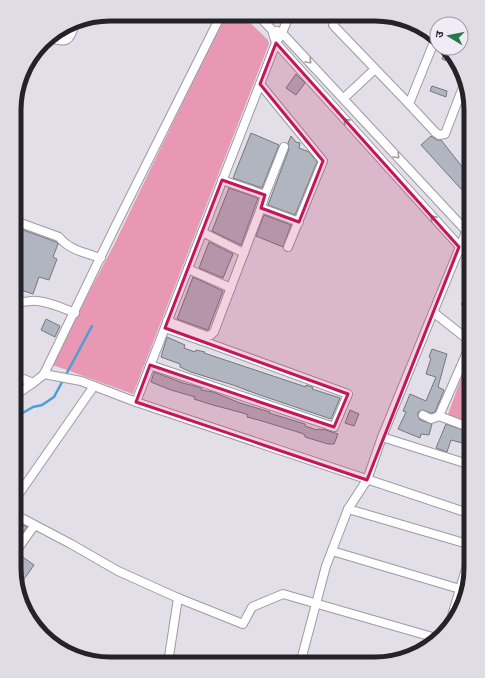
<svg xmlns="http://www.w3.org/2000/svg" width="485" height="678" font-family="'DM Sans','Noto Sans Devanagari',sans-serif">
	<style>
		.green { fill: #e998b3 }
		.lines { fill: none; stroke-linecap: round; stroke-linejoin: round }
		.stream { stroke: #4b9ed6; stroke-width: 2.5 }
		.building { fill: #b1b5bf; stroke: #747780 }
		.minor-casing { stroke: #9d9aa4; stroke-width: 10 }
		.minor { stroke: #fff; stroke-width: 8 }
		.oneway { stroke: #9d9c9e }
		.marked { fill: #c2185b; fill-opacity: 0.2; stroke: #c2185b; stroke-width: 3; stroke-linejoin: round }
		.rim { fill: none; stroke: #252327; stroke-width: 5 }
	</style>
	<rect width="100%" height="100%" fill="#e2dfe9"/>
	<g class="green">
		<polygon points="224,17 244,17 268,40 269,44 133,394 53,365 63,341 113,247"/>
		<polygon points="471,351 471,426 447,417"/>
	</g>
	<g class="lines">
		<polyline class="stream" points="14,418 33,407 42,405 54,397 92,326"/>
	</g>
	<g class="building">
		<polygon points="446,49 452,57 460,66 442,59"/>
		<polygon points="296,74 305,83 296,95 286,88"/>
		<polygon points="432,86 447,91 446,97 430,91"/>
		<polygon points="251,133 279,145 262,188 233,178"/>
		<polygon points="291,136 296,142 300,143 299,148 309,152 317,162 295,215 268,205 289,149 288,143"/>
		<polygon points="431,136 437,140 441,140 471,178 471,181 461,189 421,145"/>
		<polygon points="229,188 258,198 241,245 212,231"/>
		<polygon points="264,215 291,225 283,247 256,236"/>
		<polygon points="15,227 56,242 58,244 53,257 57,259 49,280 39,277 33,294 15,288 15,266 21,249 15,246"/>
		<polygon points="209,242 233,254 223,278 199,268"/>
		<polygon points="193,277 223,291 208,330 177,319"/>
		<polygon points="471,295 471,314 461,304"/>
		<polygon points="46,319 60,326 55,337 41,330"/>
		<polygon points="167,337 185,345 184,348 195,352 196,350 205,352 204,353 306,387 306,385 309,386 313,387 312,389 340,398 331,419 257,394 233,385 191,372 180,367 180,364 161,357"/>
		<polygon points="432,349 447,354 438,387 444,390 435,412 431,413 423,410 418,412 418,416 420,420 432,424 429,435 421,434 420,438 398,429 406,412 403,411 410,394 426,401 436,377 426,374 431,358 429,357"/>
		<polygon points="154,372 183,383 202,388 201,390 213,392 240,403 270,412 269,413 305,424 305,426 317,430 318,429 323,430 323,429 338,434 334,444 328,444 305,437 305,435 301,433 262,421 247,417 248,415 243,413 213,405 194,399 195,397 171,390 151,382"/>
		<polygon points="350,410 359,414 354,426 345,423"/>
		<polygon points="446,424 471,433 471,454 469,459 463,457 466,444 451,440 447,452 436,448"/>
		<polygon points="14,520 27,527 15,543 14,541"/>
		<polygon points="20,555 34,565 22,582 16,579 14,569 14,562"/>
	</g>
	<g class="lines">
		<g class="minor-casing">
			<g id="minor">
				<polyline points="338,16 333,25 409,104 436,37"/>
				<polyline points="260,17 272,30 276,43 471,259"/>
				<polyline points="277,31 282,33 471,236"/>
				<path d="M47,37C70,45 69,40 76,21"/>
				<polyline points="260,84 323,161 288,247"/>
				<polyline points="344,98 375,69"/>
				<polyline points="409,104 435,132 439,135 445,134 465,82"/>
				<polyline points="222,180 265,195"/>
				<polyline points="261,208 299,222"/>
				<path d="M15,221L59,237C69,250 86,253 101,258"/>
				<polyline points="202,232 244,253"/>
				<polyline points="188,269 231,288"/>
				<path d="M14,300C24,304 28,300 37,301C50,302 63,308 75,313"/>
				<polyline points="433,312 471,342"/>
				<polyline points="167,321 207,336 211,335 214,332 261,208 265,195 284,147"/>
				<polyline points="150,365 334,427 348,394 211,344 165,328"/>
				<polyline points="44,374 81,381 136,402 471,514"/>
				<polyline points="14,375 33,383"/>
				<path d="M14,397C24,388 35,383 44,374L115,227L220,17"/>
				<polyline points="136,402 276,43 282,33 289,16"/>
				<polyline points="423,415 431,419 439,416 471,428"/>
				<polyline points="439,416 471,343"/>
				<polyline points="382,437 471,465"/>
				<polyline points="14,501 94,386"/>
				<polyline points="348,509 471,545"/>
				<polyline points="14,514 71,544 118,571 178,598 243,624 252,607 283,594 436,638"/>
				<polyline points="332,551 460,589"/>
				<polyline points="14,554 34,526"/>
				<polyline points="449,626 471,552"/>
				<polyline points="168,663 178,598"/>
				<polyline points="300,664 326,566 348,509 367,480 382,437 471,220"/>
			</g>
		</g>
		<use href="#minor" class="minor"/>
	</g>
	<defs><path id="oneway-chevron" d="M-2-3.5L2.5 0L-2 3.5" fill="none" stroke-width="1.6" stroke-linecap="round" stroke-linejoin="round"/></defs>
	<g class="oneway">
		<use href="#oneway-chevron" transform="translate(309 61) rotate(47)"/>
		<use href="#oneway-chevron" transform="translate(346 121) rotate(-132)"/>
		<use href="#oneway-chevron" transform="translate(397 156) rotate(47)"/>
		<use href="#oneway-chevron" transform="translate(433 218) rotate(-132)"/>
	</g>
	<path class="marked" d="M276,43L459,247L367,480L136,402L150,365L334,427L348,394L165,328L222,180L265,195L261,208L299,222L323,161L260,84Z"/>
	<path d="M0 0H485V678H0ZM110 21H375A89 89 0 0 1 464 110V568A89 89 0 0 1 375 657H110A89 89 0 0 1 21 568V110A89 89 0 0 1 110 21Z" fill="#dfdce6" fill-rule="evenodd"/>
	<path class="rim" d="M110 21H375A89 89 0 0 1 464 110V568A89 89 0 0 1 375 657H110A89 89 0 0 1 21 568V110A89 89 0 0 1 110 21Z"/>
	<g transform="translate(449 36) rotate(280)"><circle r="19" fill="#efecf7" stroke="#9e9ca4"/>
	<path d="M0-3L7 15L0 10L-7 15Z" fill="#287747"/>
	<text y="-6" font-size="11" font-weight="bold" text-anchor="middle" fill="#252327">उ</text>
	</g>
</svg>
